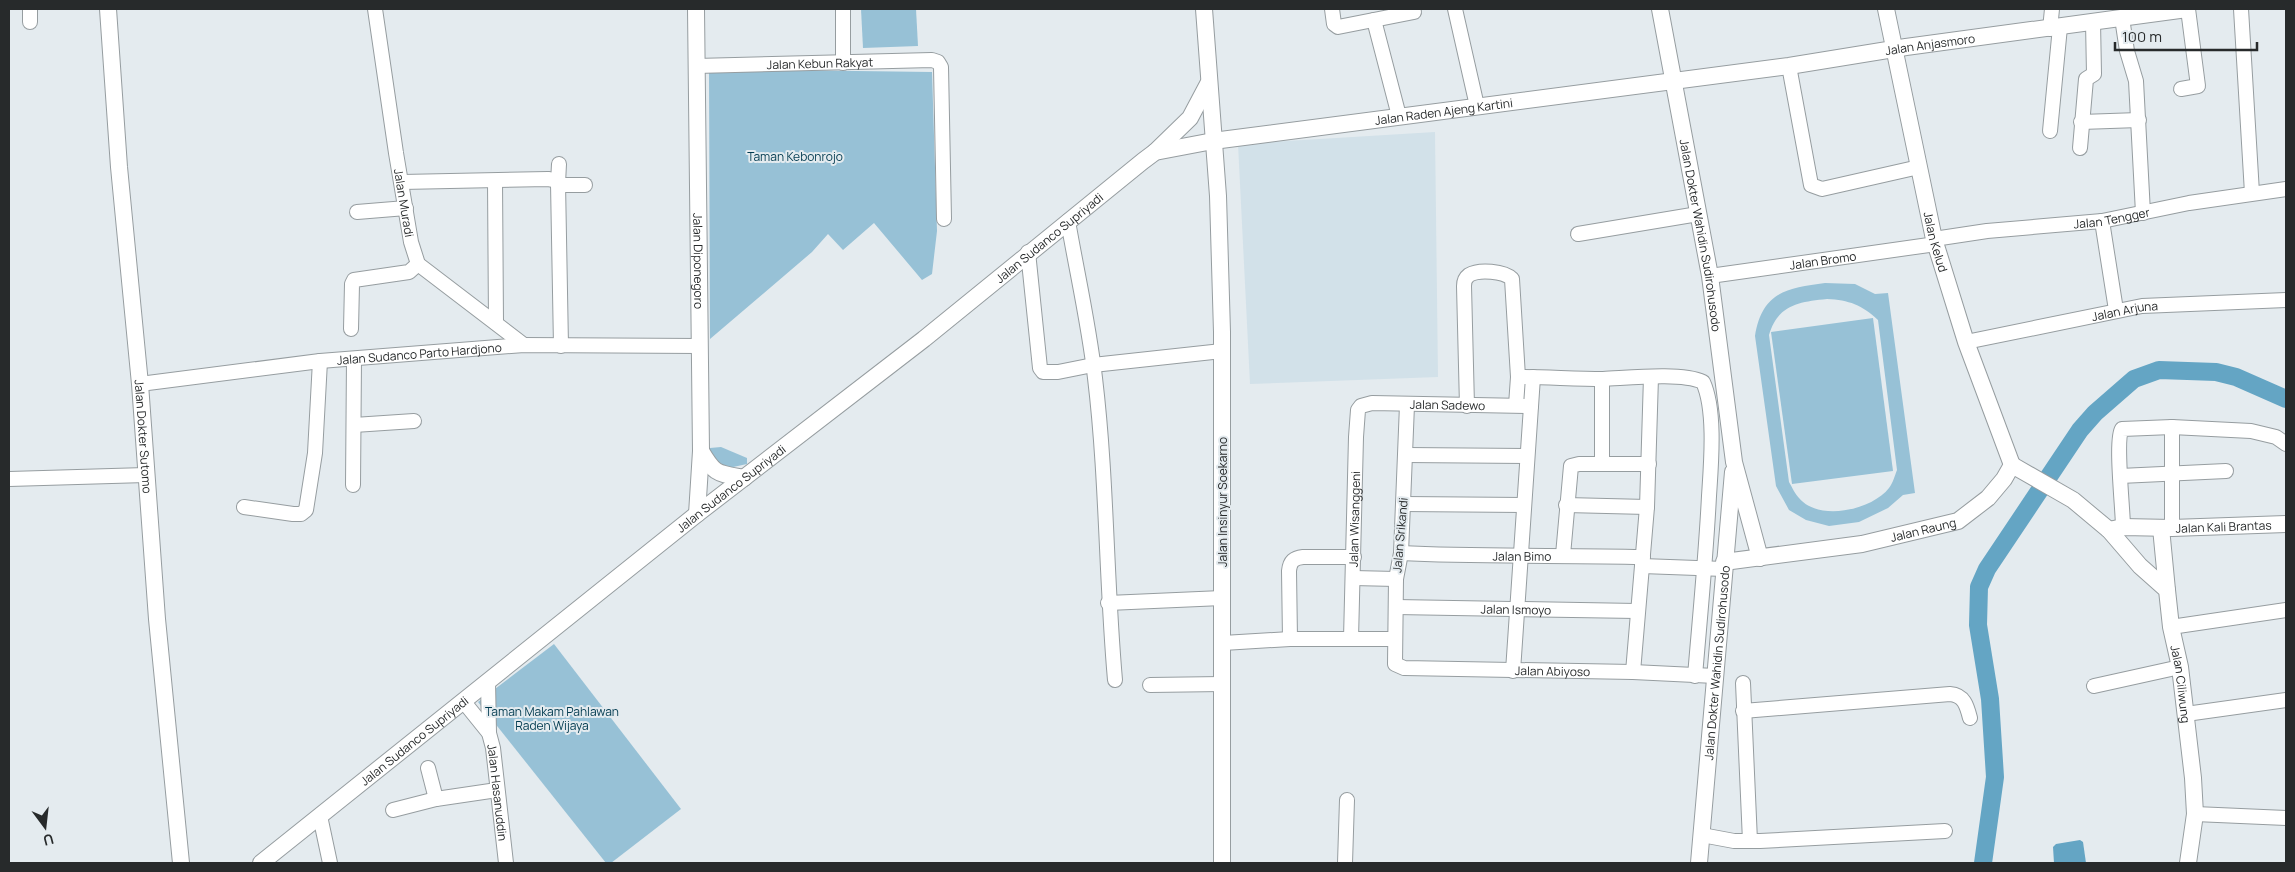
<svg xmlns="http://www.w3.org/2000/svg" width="2295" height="872" font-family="Manrope,sans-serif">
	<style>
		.built { fill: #d2e1e9 }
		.green { fill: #97c1d6; fill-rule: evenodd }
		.water { fill: #64a5c4 }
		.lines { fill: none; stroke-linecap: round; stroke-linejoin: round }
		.river { stroke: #64a5c4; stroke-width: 18 }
		.minor-casing { stroke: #969da0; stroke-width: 16 }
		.major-casing { stroke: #969da0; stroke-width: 18 }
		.minor { stroke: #fff; stroke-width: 14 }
		.major { stroke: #fff; stroke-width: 16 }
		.labels { text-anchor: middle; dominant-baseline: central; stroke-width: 4; stroke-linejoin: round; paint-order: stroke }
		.street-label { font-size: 12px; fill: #272a2b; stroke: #e4ebef }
		.park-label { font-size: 12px; fill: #003a4f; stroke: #e4ebef }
	</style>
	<rect width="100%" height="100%" fill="#e4ebef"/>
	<polygon class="built" points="1435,132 1438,377 1250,384 1238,144"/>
	<g class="green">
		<polygon points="861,9 916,9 918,46 863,48"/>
		<polygon points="709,69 932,72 937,231 932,274 922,280 874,223 843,250 828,234 812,252 710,339"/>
		<path d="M1825,283L1855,284L1875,294L1888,293L1915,493L1903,495L1888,508L1859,522L1829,526L1806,520L1789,510L1776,486L1755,336C1762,292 1787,288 1825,283ZM1827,299C1849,300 1862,305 1878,320L1897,470C1895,475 1893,483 1889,488C1872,510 1819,522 1799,498C1795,494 1792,487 1789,482L1769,335C1778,305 1798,302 1827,299Z"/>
		<polygon points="1873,318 1893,471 1792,484 1771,332"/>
		<polygon points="721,447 747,458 747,464 724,469 708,456 710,448"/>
		<polygon points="554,644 681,809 611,863 606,863 478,702"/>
	</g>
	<polygon class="water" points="2080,840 2083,842 2086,863 2054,863 2053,847 2056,844"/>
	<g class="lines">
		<polyline class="river" points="1983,863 1995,777 1990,699 1978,625 1979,587 1987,569 2080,430 2095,413 2134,379 2159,370 2216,372 2236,377 2286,399"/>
		<g class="minor-casing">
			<g id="minor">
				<path id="s1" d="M375,9L396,153L411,242L418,264L524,345"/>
				<polyline points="843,9 843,63"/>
				<polyline points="1332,9 1334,24 1338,27 1414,12"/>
				<polyline points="1455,9 1477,106"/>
				<polyline points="2241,9 2252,193"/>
				<polyline points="2122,18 2127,51 2136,81 2143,213"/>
				<polyline points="1374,20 1399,116"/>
				<polyline points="30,22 30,9"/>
				<polyline points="2050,29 2052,9"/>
				<path id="s2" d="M696,66L932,60L938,62L941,67L944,219"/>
				<polyline points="1789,66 1811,185 1822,189 1919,167"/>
				<polyline points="2181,89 2198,86 2188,9"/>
				<polyline points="2081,122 2139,120"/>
				<polyline points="2050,131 2060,27"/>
				<polyline points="2080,148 2086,79 2094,74 2093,22"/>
				<polyline points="559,164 558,183 561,346"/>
				<polyline points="495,181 496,323"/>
				<polyline points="402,182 548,179 554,180 558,183"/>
				<polyline points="558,185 585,185"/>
				<polyline points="357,212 406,208"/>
				<path d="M1068,221C1077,273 1089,325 1095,378C1107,478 1106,579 1115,680"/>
				<polyline points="2102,221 2116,310"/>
				<polyline points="1578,234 1698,214"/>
				<path id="s3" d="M1934,239L1987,231L2102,221L2189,203L2286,189"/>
				<polyline points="1028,252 1040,368 1043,372 1058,372 1093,365 1222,351"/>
				<path id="s4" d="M1710,276L1936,244"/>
				<polyline points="351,329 352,284 354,280 409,272 418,264"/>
				<path id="s5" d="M1966,342L2142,306L2286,300"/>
				<path d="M1518,377C1546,377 1575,379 1603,379C1628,378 1681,372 1703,382C1716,410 1711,465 1709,496C1706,556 1700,616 1695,676"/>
				<path id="s6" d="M140,384L320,361L524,345L700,346"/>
				<path id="s7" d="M1407,405L1401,553L1396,579L1395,664L1404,668L1633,672L1715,676"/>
				<path d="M1467,406L1464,286C1464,282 1465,278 1469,275C1479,269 1504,271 1512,279L1518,377L1516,405"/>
				<polyline points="354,425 414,421"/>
				<polyline points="1406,455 1527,456"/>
				<polyline points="1602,464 1602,379"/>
				<polyline points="2120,476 2226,471"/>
				<polyline points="9,479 146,475"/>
				<polyline points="353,485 354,359"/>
				<polyline points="1403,504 1524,505"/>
				<polyline points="1566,505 1647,507"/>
				<polyline points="244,507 293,514 301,514 306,510 315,453 320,361"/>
				<path d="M2123,527C2123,510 2115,439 2122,429L2172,427L2251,431L2276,437L2286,444"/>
				<polyline points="2172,528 2172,427"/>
				<path id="s8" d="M1401,553C1481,557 1562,555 1643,557"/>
				<polyline points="1563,555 1571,466 1579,464 1649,464"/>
				<polyline points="1642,566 1724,569"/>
				<polyline points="1353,578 1396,579"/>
				<polyline points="1108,603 1222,598"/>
				<path id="s9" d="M1396,607L1637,611"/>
				<polyline points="2171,627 2286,610"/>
				<path d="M1290,639L1289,571C1290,561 1294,558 1303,557H1354"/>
				<path id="s10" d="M1351,639L1356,437L1358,410L1361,406L1372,403L1531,406"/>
				<polyline points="1223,643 1290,639 1394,639"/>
				<polyline points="1513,671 1533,377"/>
				<polyline points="1633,672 1647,507 1651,377"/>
				<polyline points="488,682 489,733"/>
				<polyline points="1743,683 1750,841"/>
				<polyline points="1150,685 1222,684"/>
				<polyline points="2094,686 2180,667"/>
				<path id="s11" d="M464,702L489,733L493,748L506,863"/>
				<path d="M1743,711L1950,694C1964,695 1967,706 1970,718"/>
				<polyline points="2186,714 2286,700"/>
				<polyline points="428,768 436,799"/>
				<polyline points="393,810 436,799 497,790"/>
				<polyline points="2195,814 2286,818"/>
				<polyline points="320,816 330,863"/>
				<polyline points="1702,835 1734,841 1760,841 1945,831"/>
				<polyline points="1345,863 1347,800"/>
			</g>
		</g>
		<g class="major-casing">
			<g id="major">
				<path id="s12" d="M108,9L119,167L140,384L157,619L181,863"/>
				<path id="s13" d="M696,9L701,451L697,514"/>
				<polyline points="1204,9 1218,196 1222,332 1222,863"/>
				<path id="s14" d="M1660,9L1710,276L1734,462L1760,558"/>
				<path id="s15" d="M1886,9L1934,239L1966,342L2012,465"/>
				<polyline points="1155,152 1190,118 1208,84"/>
				<path d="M701,451C715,475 717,473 744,478"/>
				<path id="s16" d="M2012,465L2073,500L2109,530L2140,566L2167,590L2171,627L2180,667L2193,778L2195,814L2188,863"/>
				<polyline points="2161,528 2167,590"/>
				<path id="s17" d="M2109,530L2123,527L2172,528L2286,524"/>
				<path id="s18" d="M1724,562L1862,544L1958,521L1988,498L2004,479L2012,465"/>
				<path id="s19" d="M261,863L697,514L924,339L1143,161L1155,152L1213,141L1789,66L1906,47L2187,9"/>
				<path id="s20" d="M1699,863L1733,472"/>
			</g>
		</g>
		<use href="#minor" class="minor"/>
		<use href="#major" class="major"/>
	</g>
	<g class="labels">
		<g class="street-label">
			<text stroke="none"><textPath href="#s19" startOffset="1925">Jalan Anjasmoro</textPath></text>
			<text stroke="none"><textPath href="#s2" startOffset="124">Jalan Kebun Rakyat</textPath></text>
			<text stroke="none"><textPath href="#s19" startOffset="1434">Jalan Raden Ajeng Kartini</textPath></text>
			<text stroke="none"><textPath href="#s1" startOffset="196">Jalan Muradi</textPath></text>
			<text stroke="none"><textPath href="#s3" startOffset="179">Jalan Tengger</textPath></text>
			<text stroke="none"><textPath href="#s14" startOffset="230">Jalan Dokter Wahidin Sudirohusodo</textPath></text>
			<text stroke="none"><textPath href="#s19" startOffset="1006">Jalan Sudanco Supriyadi</textPath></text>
			<text stroke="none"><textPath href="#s15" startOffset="238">Jalan Kelud</textPath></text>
			<text stroke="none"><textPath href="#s4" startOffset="114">Jalan Bromo</textPath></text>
			<text stroke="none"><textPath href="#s13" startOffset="252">Jalan Diponegoro</textPath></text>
			<text stroke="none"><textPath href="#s5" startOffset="162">Jalan Arjuna</textPath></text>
			<text stroke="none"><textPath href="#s6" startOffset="281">Jalan Sudanco Parto Hardjono</textPath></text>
			<text stroke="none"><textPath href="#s10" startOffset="321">Jalan Sadewo</textPath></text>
			<text stroke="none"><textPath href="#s12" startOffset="429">Jalan Dokter Sutomo</textPath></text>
			<text stroke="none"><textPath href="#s19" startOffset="601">Jalan Sudanco Supriyadi</textPath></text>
			<text transform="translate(1222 502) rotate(-90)">Jalan Insinyur Soekarno</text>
			<text stroke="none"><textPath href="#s10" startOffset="120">Jalan Wisanggeni</textPath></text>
			<text stroke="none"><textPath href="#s17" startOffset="115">Jalan Kali Brantas</textPath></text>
			<text stroke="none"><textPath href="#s18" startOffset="202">Jalan Raung</textPath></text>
			<text transform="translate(1400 535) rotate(-85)">Jalan Srikandi</text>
			<text stroke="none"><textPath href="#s8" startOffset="121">Jalan Bimo</textPath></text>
			<text stroke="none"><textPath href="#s9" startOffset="120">Jalan Ismoyo</textPath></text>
			<text stroke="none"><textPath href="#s20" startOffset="201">Jalan Dokter Wahidin Sudirohusodo</textPath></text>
			<text stroke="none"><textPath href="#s7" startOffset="418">Jalan Abiyoso</textPath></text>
			<text stroke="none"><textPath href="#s16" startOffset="296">Jalan Ciliwung</textPath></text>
			<text stroke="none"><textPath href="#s19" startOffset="196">Jalan Sudanco Supriyadi</textPath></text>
			<text stroke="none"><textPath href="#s11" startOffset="100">Jalan Hasanuddin</textPath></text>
		</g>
		<g class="park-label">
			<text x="795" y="156">Taman Kebonrojo</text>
			<text x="552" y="711">Taman Makam Pahlawan<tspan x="552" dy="14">Raden Wijaya</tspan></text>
		</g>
	</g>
	<rect width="2295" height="872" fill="none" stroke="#272a2b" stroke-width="20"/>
	<g transform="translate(45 827) rotate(165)" stroke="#e4ebef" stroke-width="4" paint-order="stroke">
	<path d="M0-4L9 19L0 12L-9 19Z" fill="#272a2b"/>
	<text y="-8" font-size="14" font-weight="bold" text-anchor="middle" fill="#272a2b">U</text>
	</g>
	<path d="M2115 42v8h142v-8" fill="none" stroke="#272a2b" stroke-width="2.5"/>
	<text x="2122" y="42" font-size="15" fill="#272a2b" stroke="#e4ebef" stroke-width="4" paint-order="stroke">100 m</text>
</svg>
